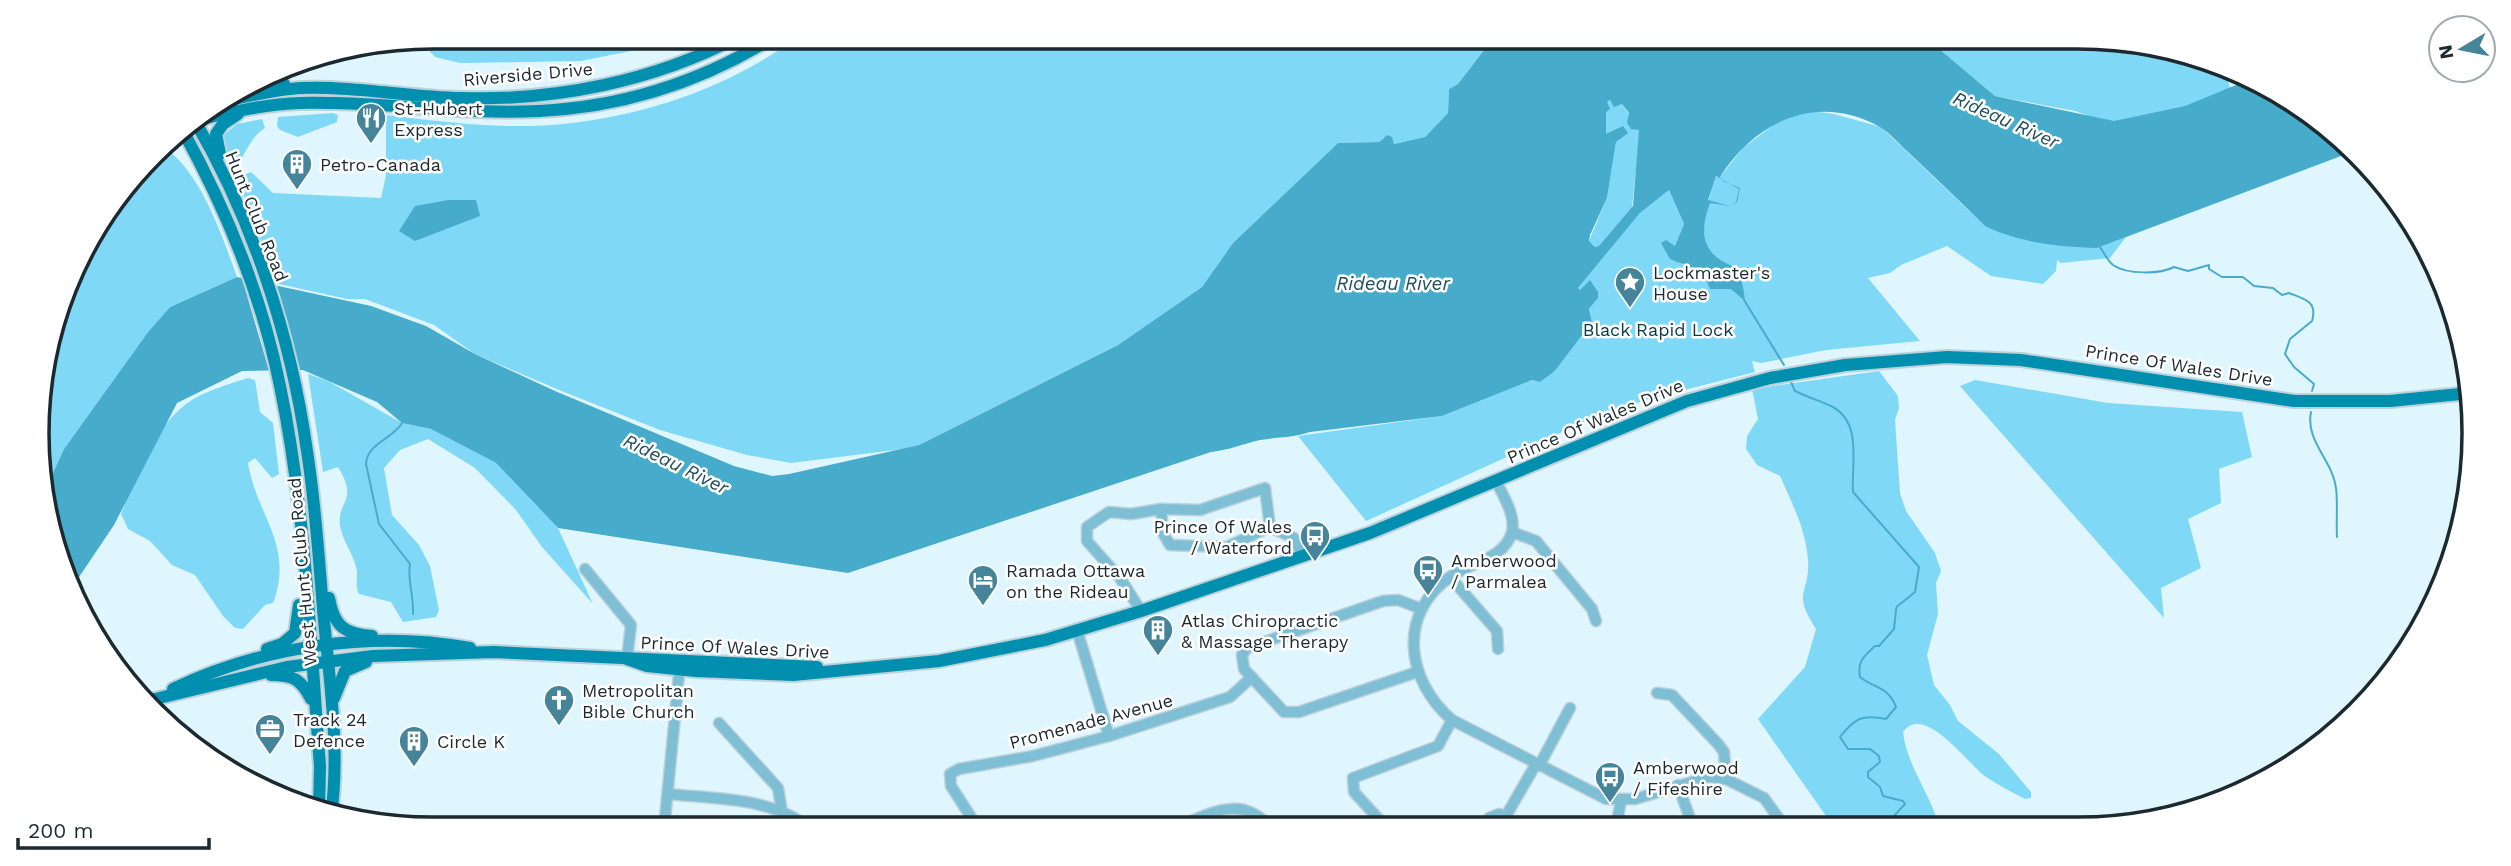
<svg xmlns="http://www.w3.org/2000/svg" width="2511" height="866" font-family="'Work Sans',sans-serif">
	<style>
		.green { fill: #7fd9f6 }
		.water { fill: #47accb; fill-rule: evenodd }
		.pier { fill: #e0f6fe }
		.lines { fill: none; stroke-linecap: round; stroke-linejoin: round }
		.stream { stroke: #47accb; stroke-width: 2 }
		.minor-casing { stroke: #bdd1d9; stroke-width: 13 }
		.major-casing { stroke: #bdd1d9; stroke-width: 16 }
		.minor { stroke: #7ebfd5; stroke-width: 10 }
		.major { stroke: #008faf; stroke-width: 12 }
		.labels { text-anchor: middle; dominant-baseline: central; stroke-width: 5; stroke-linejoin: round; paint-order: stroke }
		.street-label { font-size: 18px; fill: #1c2a2f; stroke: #fff }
		.poi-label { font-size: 18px; fill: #1c2a2f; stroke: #fff; text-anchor: start }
		.park-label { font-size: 18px; fill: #0b3a47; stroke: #fff }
		.water-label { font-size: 19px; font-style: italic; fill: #234e5c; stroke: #fff }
		.rim { fill: none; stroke: #1c2a2f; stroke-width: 3.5 }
	</style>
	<rect width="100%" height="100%" fill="#e0f6fe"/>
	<g class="green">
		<polygon points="433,37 671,37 651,47 581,61 460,63 435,57 419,40"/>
		<path d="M797,37H1494L1458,84L1449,89L1448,113L1425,137L1394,144L1384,137L1379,142L1338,143L1233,243L1202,287L1118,345L919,445L903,449L791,463L747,455L660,430L559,390L475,354L434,325L365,299H347L279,284L245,201L240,177L251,172L273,193L381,198L386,175V115C444,122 505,130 563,124C645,116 731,87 797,37Z"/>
		<polygon points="1925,37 2078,37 2180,50 2226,73 2230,88 2206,101 2132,123 2106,122 2075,111 1995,96"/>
		<polygon points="1610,100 1614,106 1622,104 1640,131 1632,207 1638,215 1669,190 1684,224 1675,247 1676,261 1706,243 1702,223 1715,177 1720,177 1743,148 1781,119 1811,111 1834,114 1881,127 1985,226 2097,248 2126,237 2110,258 2061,263 2057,260 2056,271 2043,284 1991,276 1947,246 1901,265 1890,273 1868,278 1920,341 1826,350 1761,363 1752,361 1755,372 1649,399 1597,416 1366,521 1298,436 1442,416 1532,380 1540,382 1555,371 1592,322 1589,309 1598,298 1593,284 1580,290 1578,288 1610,249 1595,247 1589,241 1607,198 1616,142 1606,134 1606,102"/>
		<polygon points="333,113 338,115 337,122 298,137 280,130 277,126 278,117"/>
		<path d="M262,119L265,128C249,138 247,154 235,167L223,144L224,135L237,124Z"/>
		<path d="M163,146C202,174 221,233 237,277L170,307L148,332L64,449L47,486L40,382L78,257Z"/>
		<path d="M1879,371L1898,396L1899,408L1895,420L1900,493L1906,511L1935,553L1941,571L1936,583L1938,614L1927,655L1934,685L1950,705L1958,721L1999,754L2031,792V798L2025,799C2012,792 1998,785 1986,777C1968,764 1924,702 1903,732C1907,766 1930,793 1939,826H1833L1758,719L1805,667L1816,629C1791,591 1810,595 1808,560C1806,530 1792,503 1780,476L1757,465L1746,449L1747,436L1758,419L1752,389Z"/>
		<path d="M308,374L328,381L402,423L431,429L496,463L558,528L593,604L542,547L516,510L475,468L428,439L400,450L384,468L392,515L419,545L430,566L439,610L436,617L403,622L391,602L359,594C354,584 359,577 356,567C353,553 342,540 340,525C337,501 359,501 338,467L323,472Z"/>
		<path d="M248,378L255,380L260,412L273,423L279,474L272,478L255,458L248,463C256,515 295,545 273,603L265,605L243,629L235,628L223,616L195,575L172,565L150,541L128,529L121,514C138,472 158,415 201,395C216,388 232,383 248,378Z"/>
		<polygon points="1975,380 2108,403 2242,412 2252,457 2219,469 2221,503 2188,519 2201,568 2161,588 2164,618 1960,386"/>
	</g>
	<g class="water">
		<path d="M1494,37H1925L1995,96L2114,121L2185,106L2236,85L2238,79L2319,118L2349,153L2097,248C2059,247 2020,243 1985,226C1960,201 1934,177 1908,152C1899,144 1890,133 1880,127C1818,92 1755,121 1720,177L1723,181L1740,188L1737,202L1730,206L1710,203C1702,224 1699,247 1722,261C1727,264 1732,265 1736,269C1742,279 1744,290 1745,301L1731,289H1710C1701,265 1691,268 1670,259L1661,243L1666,240L1675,246L1684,224L1669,190L1639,214L1578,288L1580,290L1590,280L1598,292V298L1589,309L1592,322L1555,371L1540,382L1532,380L1442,416L1310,432C1293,438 1277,437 1260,440C1243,444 1229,450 1211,452L848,573L558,528L496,463L431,429L402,423L377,402L303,370L242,371L177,403L114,525L73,586L50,535L47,486L64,449L148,332L170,307L237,277L371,306L426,326L475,354L555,391L734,466L772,476L789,474L919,445L1118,345L1202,287L1233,243L1338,143L1379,142L1387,135L1392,137L1394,144L1425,137L1448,113L1449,89L1458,84ZM1610,100L1614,107L1622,104L1629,113L1627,123L1631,129L1639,130L1633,206L1599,246L1595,247L1589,241L1590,235L1607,198L1616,142L1628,133L1623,126L1606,134V112L1610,109L1607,102ZM1716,176L1739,189L1736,202L1730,206L1708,200Z"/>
		<polygon points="448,200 476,200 480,216 415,241 399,231 415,206"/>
	</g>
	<polygon class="pier" points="241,275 276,282 301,374 270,374"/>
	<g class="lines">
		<g class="stream">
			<path d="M2100,247C2104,253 2108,261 2113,265C2127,275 2161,274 2174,267L2188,271L2209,265V269L2222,277H2243L2254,286L2273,288L2282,295L2289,293C2304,299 2318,301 2312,321L2290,339L2285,354L2294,367L2314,384L2312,391"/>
			<polyline points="1744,300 1784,365"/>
			<path d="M1791,382L1795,391C1807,397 1820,401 1831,406C1863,422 1851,463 1853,492L1919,567L1915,592C1891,613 1898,598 1894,629L1879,646H1875C1864,656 1857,661 1860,677C1875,689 1888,686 1896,707L1886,719C1862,714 1855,718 1840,737L1848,749H1870L1879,756L1880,762L1868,772V777L1880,787L1883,796L1903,801L1905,804L1893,817L1898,826"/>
			<path d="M2311,412C2305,441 2333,461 2336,488C2338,504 2336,521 2337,537"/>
			<path d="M402,423C393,439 367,443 366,464L379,524L410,564C407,579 414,596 413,614"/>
		</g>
		<g class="minor-casing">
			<g id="minor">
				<path d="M1496,481C1503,496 1516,515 1512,532C1505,558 1473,562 1453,575C1396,612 1406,681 1452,720L1606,799H1635L1709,777L1726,779L1764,798L1785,827"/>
				<polyline points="1161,509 1163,533 1170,545 1227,547 1270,527 1294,538 1302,555"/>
				<polyline points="1512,532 1536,541 1592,609 1596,621"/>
				<polyline points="585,569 631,625 627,659"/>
				<polyline points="1450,577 1497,631 1498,649"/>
				<polyline points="1141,611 1120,578 1087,541 1087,527 1109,512 1131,514 1161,509 1200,510 1265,488 1270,527"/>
				<polyline points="1077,630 1109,736"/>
				<polyline points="1417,672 1299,712 1284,712 1244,669 1242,655 1247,648 1383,601 1398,600 1422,609"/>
				<polyline points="1657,693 1672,695 1718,744 1724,752 1726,779"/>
				<polyline points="719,723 778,788 782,812"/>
				<polyline points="1539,766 1570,708"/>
				<polyline points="1678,785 1693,827"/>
				<path d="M668,794C714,799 772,797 809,828"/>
				<polyline points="1506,816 1536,764"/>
				<polyline points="1386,827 1354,792 1353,778 1438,746 1452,720"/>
				<polyline points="1487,827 1489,818 1499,814 1506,816 1513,827"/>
				<polyline points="1616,827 1621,801"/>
				<polyline points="978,828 951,786 950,774 959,769 1033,756 1109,736 1230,697 1252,677"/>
				<path d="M1174,828C1211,814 1240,793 1271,828"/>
				<polyline points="664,829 680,664"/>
			</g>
		</g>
		<g class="major-casing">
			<g id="major">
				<polyline points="251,86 284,84"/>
				<path d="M229,100C253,95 278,89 302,88C355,86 408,97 461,98C556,101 654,81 738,37"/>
				<path d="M197,120C231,112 266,104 301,103C380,101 460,115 539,111C623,107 703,81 774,37"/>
				<path d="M195,121C253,220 291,337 307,451C316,507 319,564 324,620C330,685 340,751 331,816"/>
				<path d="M182,129C226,209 262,296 280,386C306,510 310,640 320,766L319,810"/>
				<polyline points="220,154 216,134 223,124 238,114"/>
				<path d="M329,598C334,626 344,634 372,636"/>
				<polyline points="267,649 282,644 295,633 299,605"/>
				<polyline points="627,659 647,666 696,671 793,675 939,661 1045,640 1141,611 1370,533 1687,401 1770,378 1845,365 1947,357 2021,360 2294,401 2390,401 2470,393"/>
				<path d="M271,675C293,675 301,679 311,699"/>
				<path d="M173,689C263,646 372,630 470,648"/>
				<polyline points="334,698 345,671 366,662"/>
				<polyline points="151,700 287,667 373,656 494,652 817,667"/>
			</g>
		</g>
		<use href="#minor" class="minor"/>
		<use href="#major" class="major"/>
	</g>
	<defs>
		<g id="restaurant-pin" transform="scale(1.575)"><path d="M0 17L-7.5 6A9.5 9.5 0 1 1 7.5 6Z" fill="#458499" stroke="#fff"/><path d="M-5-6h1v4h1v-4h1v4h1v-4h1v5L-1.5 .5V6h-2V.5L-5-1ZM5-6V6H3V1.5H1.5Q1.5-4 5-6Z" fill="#fff"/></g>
		<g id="building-pin" transform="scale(1.575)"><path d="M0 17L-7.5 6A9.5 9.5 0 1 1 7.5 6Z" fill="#458499" stroke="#fff"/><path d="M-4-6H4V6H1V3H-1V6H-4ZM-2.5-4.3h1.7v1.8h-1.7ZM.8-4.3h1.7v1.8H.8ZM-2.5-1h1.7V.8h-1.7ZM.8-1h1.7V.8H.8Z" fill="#fff"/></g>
		<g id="sight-pin" transform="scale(1.575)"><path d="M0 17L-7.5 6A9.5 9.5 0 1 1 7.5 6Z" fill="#458499" stroke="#fff"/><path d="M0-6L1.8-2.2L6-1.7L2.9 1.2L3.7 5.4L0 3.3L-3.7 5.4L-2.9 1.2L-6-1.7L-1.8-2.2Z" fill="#fff"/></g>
		<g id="bus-pin" transform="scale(1.575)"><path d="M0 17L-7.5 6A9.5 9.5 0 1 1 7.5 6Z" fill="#458499" stroke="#fff"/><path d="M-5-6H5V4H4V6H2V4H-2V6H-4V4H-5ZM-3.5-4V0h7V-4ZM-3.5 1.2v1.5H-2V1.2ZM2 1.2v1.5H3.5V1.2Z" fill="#fff"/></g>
		<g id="hotel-pin" transform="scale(1.575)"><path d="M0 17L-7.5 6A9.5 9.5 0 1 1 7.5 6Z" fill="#458499" stroke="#fff"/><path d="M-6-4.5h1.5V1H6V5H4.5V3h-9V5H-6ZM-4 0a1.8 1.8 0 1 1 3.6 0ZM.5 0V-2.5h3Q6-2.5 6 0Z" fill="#fff"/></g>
		<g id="church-pin" transform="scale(1.575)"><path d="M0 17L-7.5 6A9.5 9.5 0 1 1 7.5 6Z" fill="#458499" stroke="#fff"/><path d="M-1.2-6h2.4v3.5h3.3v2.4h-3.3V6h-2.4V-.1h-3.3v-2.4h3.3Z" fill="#fff"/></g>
		<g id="office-pin" transform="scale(1.575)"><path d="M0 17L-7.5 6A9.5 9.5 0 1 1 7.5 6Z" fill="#458499" stroke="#fff"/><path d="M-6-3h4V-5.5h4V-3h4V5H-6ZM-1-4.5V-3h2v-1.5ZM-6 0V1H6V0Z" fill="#fff"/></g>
	</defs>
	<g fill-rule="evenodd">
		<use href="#restaurant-pin" x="371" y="118"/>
		<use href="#building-pin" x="297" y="164"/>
		<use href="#sight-pin" x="1630" y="282"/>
		<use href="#bus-pin" x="1315" y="536"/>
		<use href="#bus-pin" x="1428" y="570"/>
		<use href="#hotel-pin" x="983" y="580"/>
		<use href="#building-pin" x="1158" y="630"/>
		<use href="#church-pin" x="559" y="700"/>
		<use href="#office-pin" x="270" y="729"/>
		<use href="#building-pin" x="414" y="741"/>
		<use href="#bus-pin" x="1610" y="777"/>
	</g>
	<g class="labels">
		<g class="street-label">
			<text transform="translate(528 74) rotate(-5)">Riverside Drive</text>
			<text transform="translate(257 216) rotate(68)">Hunt Club Road</text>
			<text transform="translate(2179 365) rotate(9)">Prince Of Wales Drive</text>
			<text transform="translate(1595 421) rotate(-23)">Prince Of Wales Drive</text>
			<text transform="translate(302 572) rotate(-95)">West Hunt Club Road</text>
			<text transform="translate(735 647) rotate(3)">Prince Of Wales Drive</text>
			<text transform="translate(1091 721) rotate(-15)">Promenade Avenue</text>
		</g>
		<g class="poi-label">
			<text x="394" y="108">St-Hubert<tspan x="394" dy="21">Express</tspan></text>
			<text x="320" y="164">Petro-Canada</text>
			<text x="1653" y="272">Lockmaster's<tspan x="1653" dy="21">House</tspan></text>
			<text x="1292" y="526" text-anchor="end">Prince Of Wales<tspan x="1292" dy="21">/ Waterford</tspan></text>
			<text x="1451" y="560">Amberwood<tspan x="1451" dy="21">/ Parmalea</tspan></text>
			<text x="1006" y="570">Ramada Ottawa<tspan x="1006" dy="21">on the Rideau</tspan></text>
			<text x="1181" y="620">Atlas Chiropractic<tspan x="1181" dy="21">&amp; Massage Therapy</tspan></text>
			<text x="582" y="690">Metropolitan<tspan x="582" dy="21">Bible Church</tspan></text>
			<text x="293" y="719">Track 24<tspan x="293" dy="21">Defence</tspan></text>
			<text x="437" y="741">Circle K</text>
			<text x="1633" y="767">Amberwood<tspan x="1633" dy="21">/ Fifeshire</tspan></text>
		</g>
		<g class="park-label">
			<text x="1658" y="329">Black Rapid Lock</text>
		</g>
		<g class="water-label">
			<text transform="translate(2006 120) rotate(24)">Rideau River</text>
			<text x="1393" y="283">Rideau River</text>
			<text transform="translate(676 464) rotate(26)">Rideau River</text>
		</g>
	</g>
	<path d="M0 0H2511V866H0ZM433 49H2078A384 384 0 0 1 2462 433V433A384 384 0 0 1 2078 817H433A384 384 0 0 1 49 433V433A384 384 0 0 1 433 49Z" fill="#fff" fill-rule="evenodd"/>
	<path class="rim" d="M433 49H2078A384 384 0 0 1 2462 433V433A384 384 0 0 1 2078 817H433A384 384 0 0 1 49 433V433A384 384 0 0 1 433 49Z"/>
	<g transform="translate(2462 49) rotate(260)"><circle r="33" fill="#ffffff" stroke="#a4aaac" stroke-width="2"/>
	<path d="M0-5L12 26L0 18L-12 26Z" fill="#458499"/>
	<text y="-10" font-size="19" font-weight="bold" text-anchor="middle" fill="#1c2a2f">N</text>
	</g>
	<path d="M18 838v10h191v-10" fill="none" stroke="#1c2a2f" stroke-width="3.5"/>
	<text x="28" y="838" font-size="21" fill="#1c2a2f" stroke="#ffffff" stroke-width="5" paint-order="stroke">200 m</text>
</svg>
